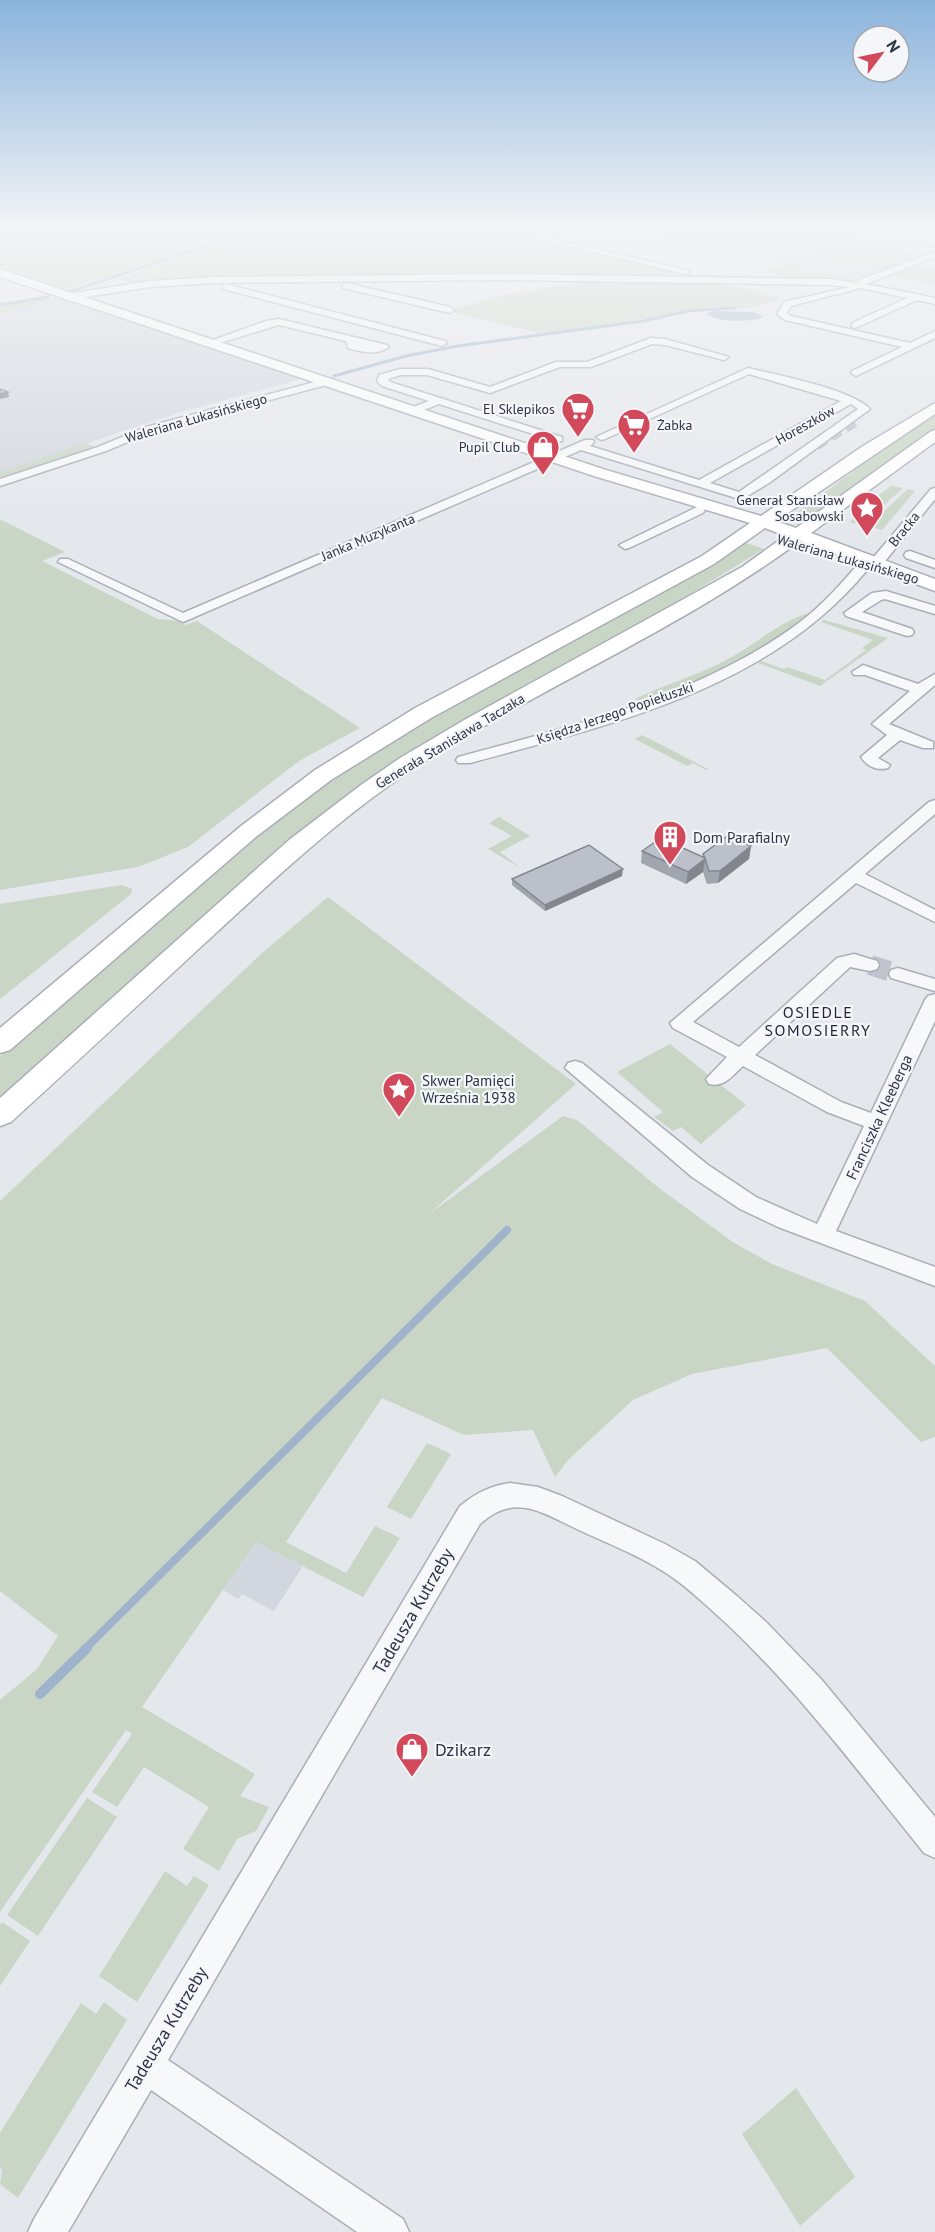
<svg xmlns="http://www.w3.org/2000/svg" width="935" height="2232" font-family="'PT Sans',sans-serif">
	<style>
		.built { fill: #d2d6de }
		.green { fill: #c9d6c5 }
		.water { fill: #9fb4cc }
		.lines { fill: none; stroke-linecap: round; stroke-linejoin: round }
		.stream-far2 { stroke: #9fb4cc; stroke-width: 3 }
		.stream-far1 { stroke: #9fb4cc; stroke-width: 8 }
		.stream { stroke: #9fb4cc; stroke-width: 10 }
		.street-tunnel-far1 { stroke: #bfc3cb; stroke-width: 11; stroke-dasharray: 11 6; stroke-linecap: butt }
		.street-tunnel { stroke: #bfc3cb; stroke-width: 20; stroke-dasharray: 20 10; stroke-linecap: butt }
		.street-casing { stroke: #a9aeb7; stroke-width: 3 }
		.secondary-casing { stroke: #a9aeb7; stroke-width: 3 }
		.street { fill: #f7f8fa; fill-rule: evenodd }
		.secondary { fill: #fff; fill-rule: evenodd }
		.wall { fill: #a1a5ae }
		.shaded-wall { fill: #83868d }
		.building { fill: #bbc0ca; stroke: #83868d; stroke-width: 1.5 }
		.labels { text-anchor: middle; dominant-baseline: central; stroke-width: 4.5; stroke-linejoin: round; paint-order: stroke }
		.far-poi-label { font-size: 14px; fill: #2b3445; stroke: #f4f6f9; text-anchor: end }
		.far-street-label { font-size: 14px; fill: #2b3445; stroke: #f4f6f9 }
		.poi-label { font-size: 15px; fill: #2b3445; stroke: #f4f6f9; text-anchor: start }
		.street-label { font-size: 15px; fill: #2b3445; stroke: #f4f6f9 }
		.neighbourhood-label { font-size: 16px; letter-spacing: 1.5px; fill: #1d2536; stroke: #f4f6f9 }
		.near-street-label { font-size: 18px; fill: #2b3445; stroke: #f4f6f9 }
		.near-poi-label { font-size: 18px; fill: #2b3445; stroke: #f4f6f9; text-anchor: start }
	</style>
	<rect width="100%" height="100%" fill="#e4e7ec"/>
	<g class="built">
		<polygon points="672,230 715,230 889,271 857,281 654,235"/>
		<polygon points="62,297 305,378 178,413 0,472 0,314"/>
		<polygon points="256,1542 303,1566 274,1611 242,1594 238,1599 223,1590"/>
	</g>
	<g class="green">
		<polygon points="0,230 249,230 190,252 67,289 0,266"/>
		<polygon points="267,230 499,230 694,275 699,278 343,275 179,277 131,283 118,279"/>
		<polygon points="715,230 845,230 924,257 889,271"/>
		<polygon points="786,264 857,281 799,280 766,272"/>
		<polygon points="918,266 935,270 935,285 891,275"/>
		<polygon points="597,280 718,282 783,298 757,307 681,311 644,319 542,334 449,311 503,295"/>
		<polygon points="46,296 57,299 0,314 0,303"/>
		<polygon points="935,412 935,430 804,523 789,518 850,474 879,449"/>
		<polygon points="86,443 97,448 0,482 0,472"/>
		<polygon points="891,486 903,488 862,525 850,522 854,517 853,514"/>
		<polygon points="908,489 915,491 882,530 868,526"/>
		<polygon points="0,519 65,552 42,561 158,619 178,621 185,625 197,621 360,728 299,761 188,847 138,867 0,890"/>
		<polygon points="746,543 764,549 629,631 426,744 0,1100 0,1056 306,796 378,747"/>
		<path d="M805,614H810C758,653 702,682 641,702L635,699C665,684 699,675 728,659C754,645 777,624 805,614Z"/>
		<polygon points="824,620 888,638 820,686 758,663 761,661 784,669 788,667 825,680 866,650 862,648 873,640 821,622"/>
		<polygon points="642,735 708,769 706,770 693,763 687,766 635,739"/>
		<polygon points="499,817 530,836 500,852 521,868 488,849 512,836 489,823"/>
		<polygon points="122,885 132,889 131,894 0,999 0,904"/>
		<polygon points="328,897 576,1084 429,1214 563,1116 577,1120 659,1188 734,1243 772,1264 865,1301 935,1366 935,1437 921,1442 827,1348 692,1374 633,1400 569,1459 555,1477 533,1430 464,1435 382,1398 286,1542 346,1573 375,1526 400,1538 363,1597 256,1542 142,1707 255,1774 240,1796 269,1807 256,1831 237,1839 219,1871 183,1849 209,1807 144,1767 117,1807 92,1792 132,1734 126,1730 0,1912 0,1700 37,1669 58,1636 0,1591 0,1201 261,954"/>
		<polygon points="670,1044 746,1105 701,1144 681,1127 673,1131 654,1117 663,1112 617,1072"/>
		<polygon points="427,1443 451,1454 411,1519 387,1507"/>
		<polygon points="87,1798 117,1817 38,1936 7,1915"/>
		<polygon points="165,1871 187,1886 194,1876 209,1885 137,2002 99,1976"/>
		<polygon points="2,1922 30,1941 0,1986 0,1925"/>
		<polygon points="104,2002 127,2020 18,2198 0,2184 2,2170 0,2168 0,2133 81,2003 96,2014"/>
		<polygon points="796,2088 855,2177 800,2226 742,2134"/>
	</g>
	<path class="water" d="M714,311L754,312L763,317C749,323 719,322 706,314Z"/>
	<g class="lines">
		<g class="stream-far2">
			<polyline points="71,291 256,230"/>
			<polyline points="0,305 48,297"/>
			<polyline points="334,376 406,356 458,346 643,321 688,311 735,308"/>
		</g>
		<polyline class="stream-far1" points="85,1649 507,1230"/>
		<polyline class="stream" points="40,1694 87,1648"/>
		<polyline class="street-tunnel-far1" points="816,445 859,419"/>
		<polyline class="street-tunnel" points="870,965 898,974"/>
		<g class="street-casing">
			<g id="street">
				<polygon points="501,230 515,230 690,271 686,274"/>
				<polygon points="891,230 902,230 935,241 935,246"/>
				<polygon points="935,252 935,257 866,284 935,298 935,304 917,300 855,328 852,327 852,323 907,298 861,288 791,306 787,313 791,316 910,343 935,331 935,338 856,376 851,373 852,371 902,347 785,320 777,314 784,302 850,287 830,285 500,280 213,283 150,287 67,300 63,297 67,294 150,281 213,277 500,274 830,279 857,283 861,279"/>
				<polygon points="346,283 450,307 454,310 450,313 343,288 342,286"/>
				<polygon points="226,284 445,341 447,343 442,346 223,289 223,285"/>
				<path d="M279,319L387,345L389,347C376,356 362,352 348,348L346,341L279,325L210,346L205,343L266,321Z"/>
				<polygon points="651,338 665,339 729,357 724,360 665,345 652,344 591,367 560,367 490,393 427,375 401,375 388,379 390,382 562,437 562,441 558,442 439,404 416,413 408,413 408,409 429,401 382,386 377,381 379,375 400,369 428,369 490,387 556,362 587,362"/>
				<path d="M748,368C777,375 851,389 870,409L769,483L744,498H736L581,450L183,622L58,562L60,559H68L183,613L585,440H593L594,442L590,446L699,480L841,401L749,374L605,439L601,440L596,437ZM851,404L858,409L739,492L710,483Z"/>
				<polygon points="326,379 331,382 330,384 154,431 106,451 0,486 0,479 98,447 146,427"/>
				<path d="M935,488V499L878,570L868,569C770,689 612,724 470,763H458L456,760L458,757C575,725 697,697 796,625C822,606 843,582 864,557L873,558L931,489Z"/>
				<polygon points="699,506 705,510 703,513 629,548 625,549 619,545"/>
				<polygon points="910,551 935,560 935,568 906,558 904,555 906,552"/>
				<polygon points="886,591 935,606 935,614 885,599 881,600 862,612 912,629 914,632 912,635 907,636 846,616 844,613 872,593"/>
				<path d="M863,665L918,684L935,674V685L889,724L933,742V748H923L900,740L878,758L890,765L888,768C876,771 867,766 861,757L887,735L872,724L910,691L865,675H854L852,672Z"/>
				<path d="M935,800V814L865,874L935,910V922L856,883L693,1022L739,1047L837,958L854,954L877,961L879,965L877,969L870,971L850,967L755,1055L841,1102L871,1113L925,1000L928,996L935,994V1021L836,1231L935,1267V1286L778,1227L740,1209L692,1177L565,1068L568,1063L575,1061L582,1063L708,1165L756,1197L817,1224L864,1126L827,1112L743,1066C732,1076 724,1088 709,1084L706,1079L727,1057L673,1028L670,1023L929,802Z"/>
				<polygon points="898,968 935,979 935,991 891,978 889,974 891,970"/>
				<path d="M510,1483L538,1487L562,1496L665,1544L695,1561L738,1597L767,1623L821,1679L935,1817V1858L924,1853C861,1775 801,1694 728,1625C709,1608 690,1589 669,1575C641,1556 609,1544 579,1530C542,1513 515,1492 480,1524L168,2060L403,2219L409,2232H357L151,2090L68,2232H28L34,2219L460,1506C476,1493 490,1486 510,1483Z"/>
			</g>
		</g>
		<g class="secondary-casing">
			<path id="secondary" d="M0,269L606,470L761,516L863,446L935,403V414L776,521L796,528L930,432L935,430V442L811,533L935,579V591L800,541C681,629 541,687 416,767C344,814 281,873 218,931C149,995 80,1059 11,1122L0,1126V1098L289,840L361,785L400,758L466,719L742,567L785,536L765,528L714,564L431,718L331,780L257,836L10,1050L0,1053V1028L241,826L315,770L415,708L702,556L750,523L594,476L0,277Z"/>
		</g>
		<use href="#street" class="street"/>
		<use href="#secondary" class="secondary"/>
	</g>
	<g class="wall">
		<polygon points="751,846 749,859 718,883 707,884 703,872 686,884 641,863 642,851 703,857 703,854"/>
		<polygon points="622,876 545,911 512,885 512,879"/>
	</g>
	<g class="shaded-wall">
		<polygon points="8,392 9,397 0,399 0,394"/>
		<polygon points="751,846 749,859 718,883 720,871"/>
		<polygon points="705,859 703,872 686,884 688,872"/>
		<polygon points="623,869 622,876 545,911 545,905"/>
	</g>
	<g class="building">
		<polygon points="0,389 8,392 0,394"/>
		<polygon points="727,836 751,846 720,871 709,871 705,859 688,872 642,851 661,838 705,858 703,854"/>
		<polygon points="589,845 623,869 545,905 512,879"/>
	</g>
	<linearGradient id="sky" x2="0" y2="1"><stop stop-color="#8bb4dd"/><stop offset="0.42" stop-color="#f3f4f6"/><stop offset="1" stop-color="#f3f4f6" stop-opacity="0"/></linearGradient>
	<rect width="935" height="542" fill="url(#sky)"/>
	<defs>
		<g id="supermarket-pin" transform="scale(1.725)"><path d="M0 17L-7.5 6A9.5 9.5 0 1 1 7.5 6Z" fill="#d1495b" stroke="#f4f6f9"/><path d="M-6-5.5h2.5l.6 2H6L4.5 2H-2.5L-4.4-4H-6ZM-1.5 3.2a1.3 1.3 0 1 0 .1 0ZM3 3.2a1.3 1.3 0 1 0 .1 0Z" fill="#fff"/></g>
		<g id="shop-pin" transform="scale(1.725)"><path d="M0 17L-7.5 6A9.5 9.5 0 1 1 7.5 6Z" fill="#d1495b" stroke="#f4f6f9"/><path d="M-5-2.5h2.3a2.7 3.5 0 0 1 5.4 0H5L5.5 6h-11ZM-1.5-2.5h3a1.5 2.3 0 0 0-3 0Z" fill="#fff"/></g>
		<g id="sight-pin" transform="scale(1.725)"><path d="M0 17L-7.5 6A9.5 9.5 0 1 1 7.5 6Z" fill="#d1495b" stroke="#f4f6f9"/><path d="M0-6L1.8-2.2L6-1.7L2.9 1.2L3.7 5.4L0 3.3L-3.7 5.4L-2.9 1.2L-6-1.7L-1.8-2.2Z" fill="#fff"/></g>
		<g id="building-pin" transform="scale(1.725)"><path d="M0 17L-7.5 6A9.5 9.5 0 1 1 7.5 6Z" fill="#d1495b" stroke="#f4f6f9"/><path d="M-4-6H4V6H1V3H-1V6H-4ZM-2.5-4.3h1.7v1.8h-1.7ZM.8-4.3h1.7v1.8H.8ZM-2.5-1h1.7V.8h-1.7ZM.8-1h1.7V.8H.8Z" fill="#fff"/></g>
	</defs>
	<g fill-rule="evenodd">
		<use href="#supermarket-pin" x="578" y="409"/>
		<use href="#supermarket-pin" x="634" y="425"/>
		<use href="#shop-pin" x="543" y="447"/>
		<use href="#sight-pin" x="867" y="508"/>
		<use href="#building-pin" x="670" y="837"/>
		<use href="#sight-pin" x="399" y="1089"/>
		<use href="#shop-pin" x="412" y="1749"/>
	</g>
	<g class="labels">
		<g class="far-poi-label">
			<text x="555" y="409">El Sklepikos</text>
			<text x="657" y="425" text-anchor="start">Żabka</text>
			<text x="520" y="447">Pupil Club</text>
			<text x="844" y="500">Generał Stanisław<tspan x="844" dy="16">Sosabowski</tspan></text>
		</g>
		<g class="far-street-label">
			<text transform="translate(196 418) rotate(-16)">Waleriana Łukasińskiego</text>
			<text transform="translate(805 425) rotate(-29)">Horeszków</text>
			<text transform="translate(904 529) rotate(-51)">Bracka</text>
			<text transform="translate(368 537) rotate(-23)">Janka Muzykanta</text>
			<text transform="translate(848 559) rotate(16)">Waleriana Łukasińskiego</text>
			<text transform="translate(615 713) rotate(-19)">Księdza Jerzego Popiełuszki</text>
			<text transform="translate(450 741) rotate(-31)">Generała Stanisława Taczaka</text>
		</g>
		<g class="poi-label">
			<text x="693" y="837">Dom Parafialny</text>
			<text x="422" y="1080">Skwer Pamięci<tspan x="422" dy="17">Września 1938</tspan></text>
		</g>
		<g class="street-label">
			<text transform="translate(879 1117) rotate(-65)">Franciszka Kleeberga</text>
		</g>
		<g class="neighbourhood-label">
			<text x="818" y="1012">OSIEDLE<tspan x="818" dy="18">SOMOSIERRY</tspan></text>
		</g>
		<g class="near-street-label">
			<text transform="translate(413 1611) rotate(-60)">Tadeusza Kutrzeby</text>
			<text transform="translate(166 2029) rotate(-59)">Tadeusza Kutrzeby</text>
		</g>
		<g class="near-poi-label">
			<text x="435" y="1749">Dzikarz</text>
		</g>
	</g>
	<g transform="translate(881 54) rotate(58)"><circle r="28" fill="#f4f6f9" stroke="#a4a8b1" stroke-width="1.5"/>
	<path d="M0-4.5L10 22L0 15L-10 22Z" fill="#d1495b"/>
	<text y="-9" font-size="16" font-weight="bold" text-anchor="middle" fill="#2b3445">N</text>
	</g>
</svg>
